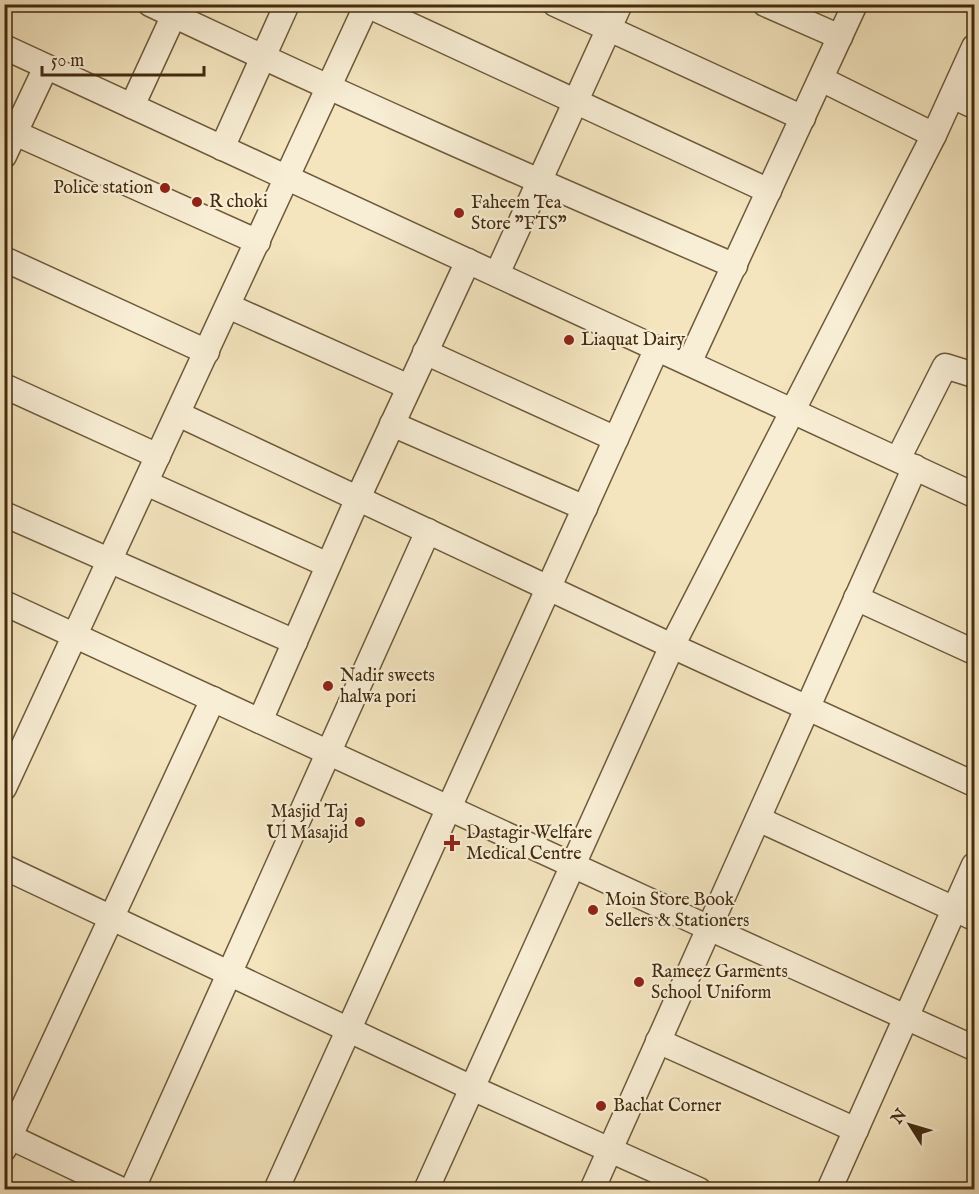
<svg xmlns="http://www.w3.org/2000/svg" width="979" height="1194" font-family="'IM FELL English',serif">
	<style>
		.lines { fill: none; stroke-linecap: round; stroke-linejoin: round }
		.minor-casing { stroke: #6e5a3b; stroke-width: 27 }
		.minor { stroke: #f8eed5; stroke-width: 24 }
		.poi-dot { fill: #8f2418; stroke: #f8eed5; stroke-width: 2 }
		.labels { text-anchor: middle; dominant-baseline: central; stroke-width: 4.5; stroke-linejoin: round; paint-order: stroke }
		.poi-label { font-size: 18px; fill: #422b0f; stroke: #f8eed5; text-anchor: start }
	</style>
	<rect width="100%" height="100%" fill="#f4e5bf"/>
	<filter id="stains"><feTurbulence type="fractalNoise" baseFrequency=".00333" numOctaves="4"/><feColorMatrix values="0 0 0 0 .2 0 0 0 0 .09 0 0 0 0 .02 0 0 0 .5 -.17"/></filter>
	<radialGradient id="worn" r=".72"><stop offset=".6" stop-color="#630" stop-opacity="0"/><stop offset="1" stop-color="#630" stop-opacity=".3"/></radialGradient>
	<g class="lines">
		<g class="minor-casing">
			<g id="minor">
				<path d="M150,4C343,96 538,181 735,266"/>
				<polyline points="555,4 803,118"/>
				<polyline points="765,4 840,37"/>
				<polyline points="367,5 769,191"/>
				<polyline points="4,47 974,495"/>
				<polyline points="821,79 934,135"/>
				<polyline points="952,96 974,106"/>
				<polyline points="132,106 179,4"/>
				<polyline points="15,133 258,242"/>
				<polyline points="222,148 287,4"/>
				<polyline points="4,156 46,67"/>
				<polyline points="4,259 207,352"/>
				<polyline points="497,274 620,4"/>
				<polyline points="228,306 409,387"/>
				<polyline points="425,352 616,439"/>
				<polyline points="689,363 855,4"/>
				<polyline points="4,386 158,456"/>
				<polyline points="178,414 672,646 974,784"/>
				<polyline points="392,424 585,508"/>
				<polyline points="898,459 945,366 974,375"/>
				<polyline points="146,483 328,565"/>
				<polyline points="4,514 295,642"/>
				<polyline points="856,598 974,652"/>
				<polyline points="4,603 709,928 974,1048"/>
				<polyline points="260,721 358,498 468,261"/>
				<polyline points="4,788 367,4"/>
				<polyline points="758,819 974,918"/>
				<polyline points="4,867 472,1088 699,1190"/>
				<polyline points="658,1041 856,1130"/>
				<polyline points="4,1134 122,1190"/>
				<polyline points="4,1149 213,699"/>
				<polyline points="132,1190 428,531"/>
				<polyline points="276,1190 657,348"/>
				<polyline points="426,1190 672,646 934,135 974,47"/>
				<polyline points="592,1190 915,467"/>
				<polyline points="829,1190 974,865"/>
			</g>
		</g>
		<use href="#minor" class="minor"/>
	</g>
	<g class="poi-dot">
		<circle cx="165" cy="188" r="6"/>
		<circle cx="197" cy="202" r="6"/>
		<circle cx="459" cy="213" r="6"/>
		<circle cx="569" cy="340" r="6"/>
		<circle cx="328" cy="686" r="6"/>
		<circle cx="360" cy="822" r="6"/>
		<path d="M449 834h6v6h6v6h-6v6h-6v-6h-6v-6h6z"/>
		<circle cx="593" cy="910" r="6"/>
		<circle cx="639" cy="982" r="6"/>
		<circle cx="601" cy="1106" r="6"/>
	</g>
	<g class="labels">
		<g class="poi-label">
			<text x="153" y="188" text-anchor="end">Police station</text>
			<text x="209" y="202">R choki</text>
			<text x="471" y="203">Faheem Tea<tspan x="471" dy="21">Store "FTS"</tspan></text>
			<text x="581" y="340">Liaquat Dairy</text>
			<text x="340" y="676">Nadir sweets<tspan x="340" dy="21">halwa pori</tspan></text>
			<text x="348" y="812" text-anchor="end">Masjid Taj<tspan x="348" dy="21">Ul Masajid</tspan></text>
			<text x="466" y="833">Dastagir Welfare<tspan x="466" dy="21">Medical Centre</tspan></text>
			<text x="605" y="900">Moin Store Book<tspan x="605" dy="21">Sellers &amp; Stationers</tspan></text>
			<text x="651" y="972">Rameez Garments<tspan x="651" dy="21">School Uniform</tspan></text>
			<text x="613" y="1106">Bachat Corner</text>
		</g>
	</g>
	<rect width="979" height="1194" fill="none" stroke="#f4e5bf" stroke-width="24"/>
	<rect x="6" y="6" width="967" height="1182" fill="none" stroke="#422b0f" stroke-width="3"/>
	<rect x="12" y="12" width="955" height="1170" fill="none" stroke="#422b0f" stroke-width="1.5"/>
	<g transform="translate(910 1125) rotate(307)" stroke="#f8eed5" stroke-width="4.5" paint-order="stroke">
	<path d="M0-4.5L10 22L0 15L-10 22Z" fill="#422b0f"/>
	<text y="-9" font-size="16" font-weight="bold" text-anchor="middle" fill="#422b0f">N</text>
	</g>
	<path d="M42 66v9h162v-9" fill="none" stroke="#422b0f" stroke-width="3"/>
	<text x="51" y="66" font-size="18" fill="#422b0f" stroke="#f8eed5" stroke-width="4.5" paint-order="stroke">50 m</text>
	<rect width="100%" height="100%" filter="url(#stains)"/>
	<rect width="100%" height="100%" fill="url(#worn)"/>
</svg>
